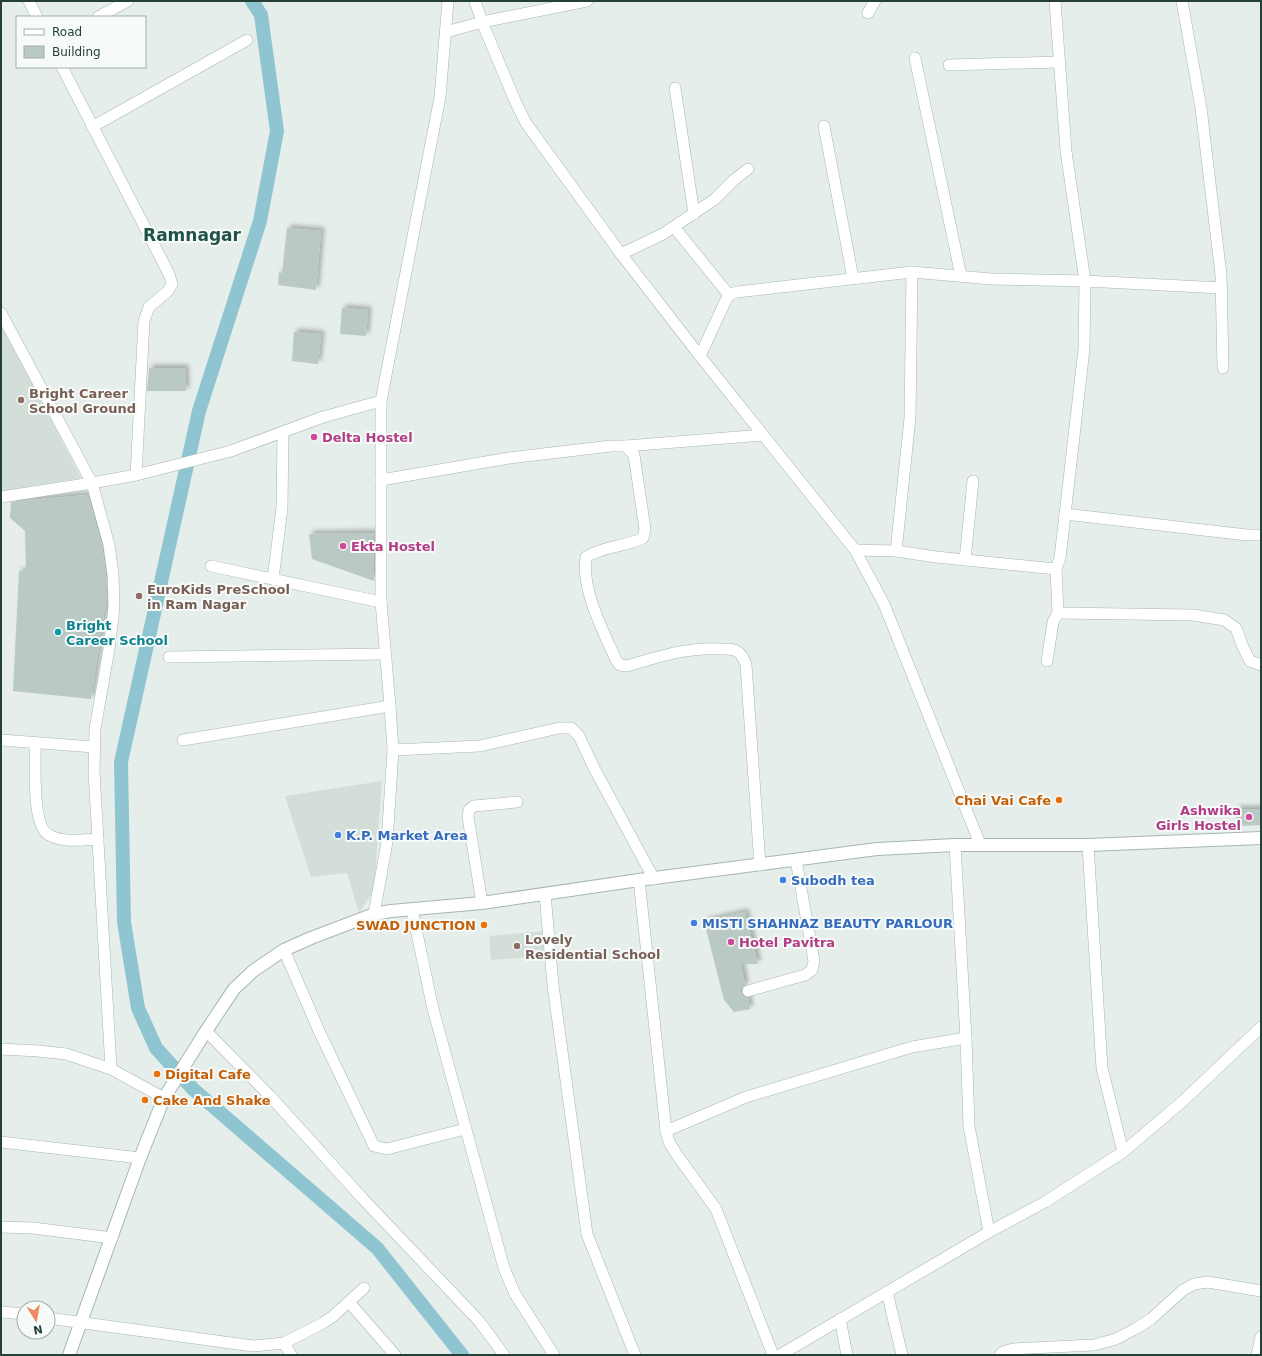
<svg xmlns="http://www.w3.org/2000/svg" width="1262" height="1356" font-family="'DejaVu Sans',sans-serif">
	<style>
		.built { fill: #d3ded9 }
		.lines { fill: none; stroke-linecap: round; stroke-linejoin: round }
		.canal { stroke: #8fc4d1; stroke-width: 14 }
		.building { fill: #bac9c3; filter: url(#shadow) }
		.minor-casing { stroke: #a7b6b1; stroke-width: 12 }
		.tertiary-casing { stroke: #a7b6b1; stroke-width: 14 }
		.minor { stroke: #fff; stroke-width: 11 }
		.tertiary { stroke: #fff; stroke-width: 12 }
		.education-dot { fill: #8d6e63; stroke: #f6faf8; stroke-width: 1.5 }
		.hotel-dot { fill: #d1479c; stroke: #f6faf8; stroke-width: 1.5 }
		.culture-dot { fill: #0f9aa8; stroke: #f6faf8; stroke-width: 1.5 }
		.food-dot { fill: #e8710a; stroke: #f6faf8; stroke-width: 1.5 }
		.shop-dot { fill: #3f7fe0; stroke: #f6faf8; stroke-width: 1.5 }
		.labels { text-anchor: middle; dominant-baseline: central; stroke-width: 4; stroke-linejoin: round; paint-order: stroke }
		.education-label { font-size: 13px; font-weight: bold; fill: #785e54; stroke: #f6faf8; text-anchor: start }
		.hotel-label { font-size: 13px; font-weight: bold; fill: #b23c85; stroke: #f6faf8; text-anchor: start }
		.culture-label { font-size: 13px; font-weight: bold; fill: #0d838f; stroke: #f6faf8; text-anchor: start }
		.food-label { font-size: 13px; font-weight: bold; fill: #c56008; stroke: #f6faf8; text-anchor: end }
		.shop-label { font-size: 13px; font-weight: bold; fill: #366cbe; stroke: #f6faf8; text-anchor: start }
		.district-label { font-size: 17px; font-weight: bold; fill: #205247; stroke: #f6faf8 }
	</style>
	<defs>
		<filter id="shadow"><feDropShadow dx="3.5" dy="-3.5" stdDeviation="2" flood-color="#0004"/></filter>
	</defs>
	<rect width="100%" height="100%" fill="#e5eeea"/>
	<g class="built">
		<polygon points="1,323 81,478 1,491"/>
		<polygon points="382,781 374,890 359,913 347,873 311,877 285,796"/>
		<polygon points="543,931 546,956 491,960 489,936"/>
	</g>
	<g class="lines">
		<polyline class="canal" points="252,1 261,15 277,131 260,221 199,411 121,762 124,922 138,1008 156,1048 193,1089 377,1248 462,1355"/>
	</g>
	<g class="building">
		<polygon points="287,228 321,231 316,290 278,285 279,272 282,273"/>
		<polygon points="342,308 368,310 366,336 340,334"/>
		<polygon points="294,332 321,334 318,364 292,361"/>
		<polygon points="149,368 185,368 186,391 147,391"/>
		<polygon points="88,495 102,546 106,576 107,594 91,699 13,691 19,571 26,571 25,531 10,518 11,502 29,500"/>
		<polygon points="374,533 374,581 312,559 309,534"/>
		<polygon points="1236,809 1261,809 1261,825 1236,826"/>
		<polygon points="745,912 758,964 741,964 745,985 741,989 741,992 743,996 748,998 750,1009 734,1012 724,1000 704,921"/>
	</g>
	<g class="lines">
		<g class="minor-casing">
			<g id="minor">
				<polyline points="29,1 37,17"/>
				<polyline points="475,1 482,22 516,103 526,123 621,254 700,356 855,550 884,604 980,844"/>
				<polyline points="1182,1 1201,108 1221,275 1223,368"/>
				<polyline points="868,13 875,1"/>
				<polyline points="98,17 128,1"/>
				<polyline points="446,32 482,22 587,1"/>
				<polyline points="915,58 961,276"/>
				<polyline points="949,65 1059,62"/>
				<polyline points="62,67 169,274 172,284 168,291 149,307 144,321 136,475"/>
				<polyline points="675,88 694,214"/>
				<polyline points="824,126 853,278"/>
				<polyline points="92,127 247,40"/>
				<polyline points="674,227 729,295"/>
				<polyline points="621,254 663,234 715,199 734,180 748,169"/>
				<polyline points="1,313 92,483 109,545 113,575 114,607 109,649 95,729 94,771 111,1069"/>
				<polyline points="700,356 725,302 729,295 737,292 912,272 991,279 1085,281 1222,288"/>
				<polyline points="626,446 763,435"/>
				<path d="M381,480L509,458L611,446H626L634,455L645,529L643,538C625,547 603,546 586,557C581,589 603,631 616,660L620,665L627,666C658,657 688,647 720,649C727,649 733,648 738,652C743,655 744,660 746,665L760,865"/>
				<polyline points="1,497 92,483 136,475 231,451 323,417 381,401"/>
				<polyline points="1065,514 1247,535 1261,535"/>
				<polyline points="855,550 896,551 936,557 1056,569"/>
				<polyline points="896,551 910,418 912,272"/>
				<polyline points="965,560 973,481"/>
				<polyline points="211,566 381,602"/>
				<polyline points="273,579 282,508 283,432"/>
				<polyline points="1058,613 1193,615 1224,620 1236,628 1243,647 1250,661 1261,665"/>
				<polyline points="169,657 385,654"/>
				<polyline points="1047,661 1053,622 1058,613 1056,569 1060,558 1084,349 1085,281 1066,151 1055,1"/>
				<polyline points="1,740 94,747"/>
				<polyline points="183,740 390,706"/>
				<path d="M35,743C36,762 31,826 49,835C64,843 82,840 98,839"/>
				<polyline points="393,750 480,746 559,728 571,728 579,736 594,768 654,879"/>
				<polyline points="955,845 966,1038 969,1126 989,1232"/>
				<polyline points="1088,845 1102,1068 1123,1152"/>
				<polyline points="639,880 666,1131 669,1142 677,1155 716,1209 773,1355"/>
				<polyline points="545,894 553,985 587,1234 635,1355"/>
				<polyline points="482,903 468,817 469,810 474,806 517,802"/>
				<polyline points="412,910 433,1009 504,1268 515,1294 554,1355"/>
				<polyline points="374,914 387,842 393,750 390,706 381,602 381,401 440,97 448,1"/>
				<polyline points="284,950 319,1031 374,1146 387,1149 465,1129"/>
				<polyline points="748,991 805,975 812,970 814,961 796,860"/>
				<polyline points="206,1031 270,1096 363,1199 479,1321 504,1355"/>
				<polyline points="1,1049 38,1051 66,1054 111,1069 164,1098"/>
				<polyline points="666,1131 746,1097 912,1047 966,1038"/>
				<polyline points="1,1142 140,1158"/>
				<polyline points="1,1227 33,1228 112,1238"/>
				<polyline points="887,1292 902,1355"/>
				<polyline points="349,1302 395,1355"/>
				<polyline points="1,1312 24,1314"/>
				<polyline points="48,1318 253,1346 284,1343 323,1323 332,1317 364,1288"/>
				<polyline points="840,1319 847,1355"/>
				<polyline points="284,1343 291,1355"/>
				<polyline points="780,1355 989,1232 1045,1202 1123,1152 1183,1101 1261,1027"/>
				<polyline points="1000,1355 1003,1352 1013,1349 1094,1345 1116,1339 1137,1328 1151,1319 1183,1290 1194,1284 1208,1282 1261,1291"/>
				<polyline points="1257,1355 1261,1337"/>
			</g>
		</g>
		<g class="tertiary-casing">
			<polyline id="tertiary" points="69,1355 140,1158 164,1098 206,1031 234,989 253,971 284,950 311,938 374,914 391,911 482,903 639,880 877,849 955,845 1088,845 1261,838"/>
		</g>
		<use href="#minor" class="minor"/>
		<use href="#tertiary" class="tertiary"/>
	</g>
	<g class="education-dot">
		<circle cx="21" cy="400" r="4"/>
		<circle cx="139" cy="596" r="4"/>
		<circle cx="517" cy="946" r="4"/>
	</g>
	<g class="hotel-dot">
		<circle cx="314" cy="437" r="4"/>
		<circle cx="343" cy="546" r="4"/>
		<circle cx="1249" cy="817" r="4"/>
		<circle cx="731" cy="942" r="4"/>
	</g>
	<circle class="culture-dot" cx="58" cy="632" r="4"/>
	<g class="food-dot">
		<circle cx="1059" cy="800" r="4"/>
		<circle cx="484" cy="925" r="4"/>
		<circle cx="157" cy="1074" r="4"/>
		<circle cx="145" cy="1100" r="4"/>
	</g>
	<g class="shop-dot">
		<circle cx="338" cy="835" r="4"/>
		<circle cx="783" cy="880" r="4"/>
		<circle cx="694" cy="923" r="4"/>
	</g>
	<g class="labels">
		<g class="education-label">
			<text x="29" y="393">Bright Career<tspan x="29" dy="15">School Ground</tspan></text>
			<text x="147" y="589">EuroKids PreSchool<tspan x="147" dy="15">in Ram Nagar</tspan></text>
			<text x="525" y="939">Lovely<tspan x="525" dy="15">Residential School</tspan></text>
		</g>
		<g class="hotel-label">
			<text x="322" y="437">Delta Hostel</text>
			<text x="351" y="546">Ekta Hostel</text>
			<text x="1241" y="810" text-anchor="end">Ashwika<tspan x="1241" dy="15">Girls Hostel</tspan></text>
			<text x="739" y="942">Hotel Pavitra</text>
		</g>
		<g class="culture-label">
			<text x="66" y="625">Bright<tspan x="66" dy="15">Career School</tspan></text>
		</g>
		<g class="food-label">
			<text x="1051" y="800">Chai Vai Cafe</text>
			<text x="476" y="925">SWAD JUNCTION</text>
			<text x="165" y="1074" text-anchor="start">Digital Cafe</text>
			<text x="153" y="1100" text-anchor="start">Cake And Shake</text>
		</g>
		<g class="shop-label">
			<text x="346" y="835">K.P. Market Area</text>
			<text x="791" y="880">Subodh tea</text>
			<text x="702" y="923">MISTI SHAHNAZ BEAUTY PARLOUR</text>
		</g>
		<g class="district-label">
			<text x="192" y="235">Ramnagar</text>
		</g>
	</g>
	<rect width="1262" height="1356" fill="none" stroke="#244039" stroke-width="4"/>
	<rect x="16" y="16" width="130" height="52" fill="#f6faf8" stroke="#a2b0ac"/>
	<rect x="24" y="29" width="20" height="6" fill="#ffffff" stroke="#a2b0ac"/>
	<text x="52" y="36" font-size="12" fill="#244039">Road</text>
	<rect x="24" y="46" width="20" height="12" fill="#bac9c3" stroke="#a2b0ac"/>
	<text x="52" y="56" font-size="12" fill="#244039">Building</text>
	<g transform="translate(36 1320) rotate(169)"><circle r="19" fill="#f6faf8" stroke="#a2b0ac"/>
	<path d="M0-3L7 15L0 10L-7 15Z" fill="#ef8a62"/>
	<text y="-6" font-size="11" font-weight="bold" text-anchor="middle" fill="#244039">N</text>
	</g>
</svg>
